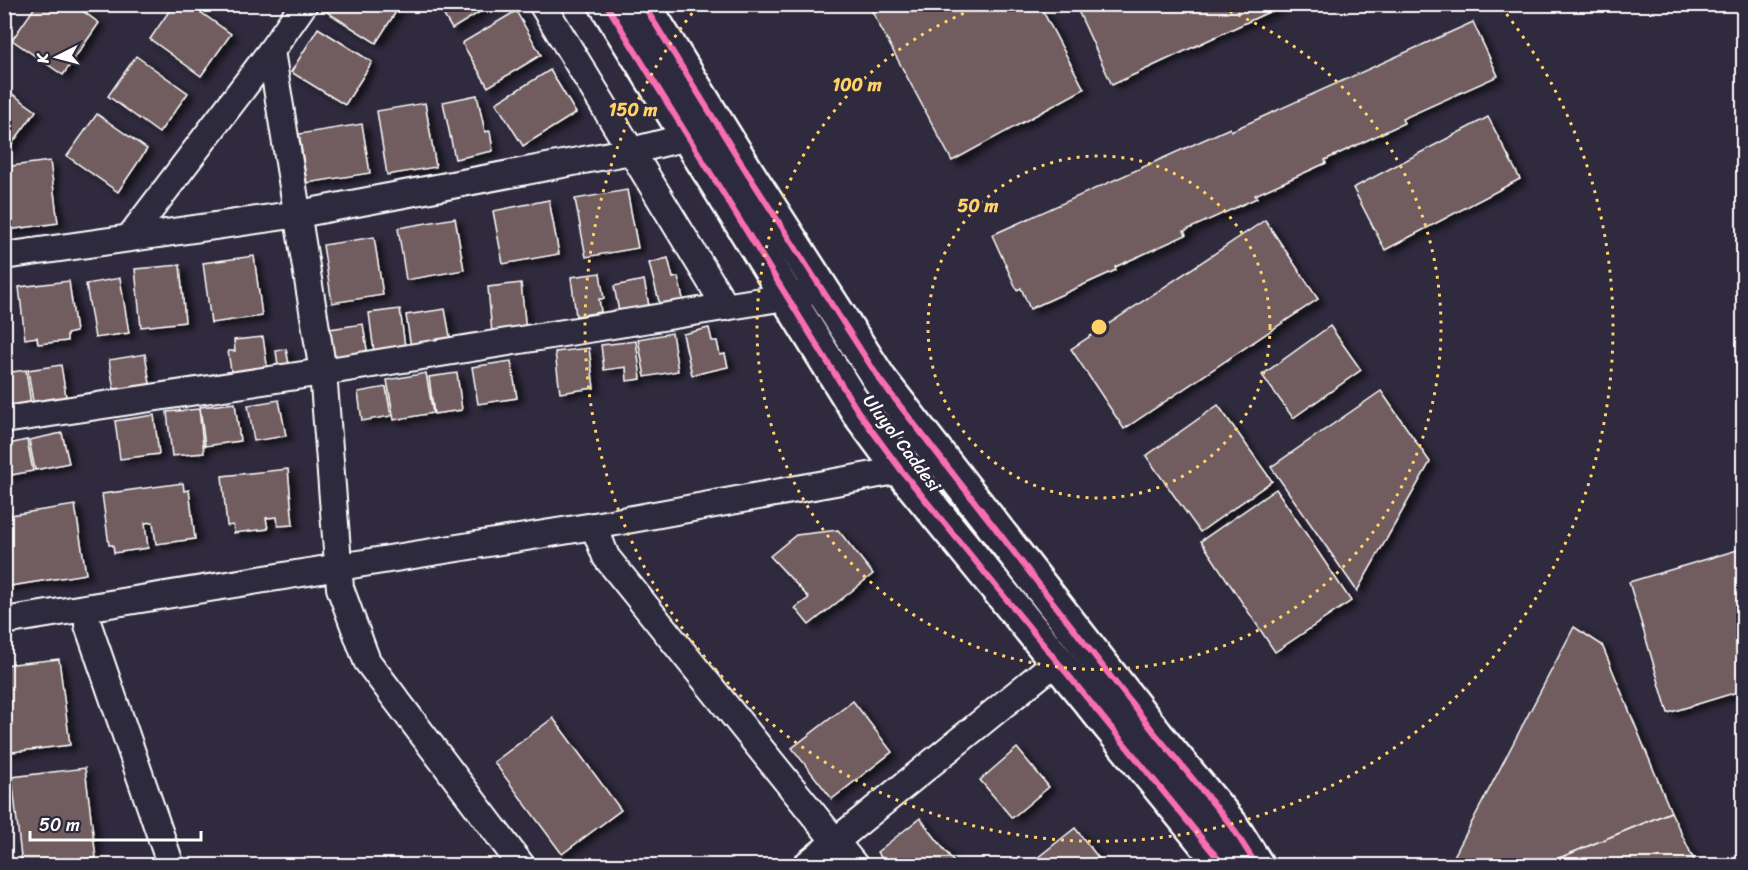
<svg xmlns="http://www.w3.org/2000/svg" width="1748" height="870" font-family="Sriracha,sans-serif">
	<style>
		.building { fill: #715d5e; stroke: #fff; stroke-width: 1.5; filter: url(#shadow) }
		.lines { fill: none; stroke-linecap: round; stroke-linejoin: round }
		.minor-casing { stroke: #fff; stroke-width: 30 }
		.secondary-casing { stroke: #fff; stroke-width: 38 }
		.minor { stroke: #2f2a3d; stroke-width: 26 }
		.secondary { stroke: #2f2a3d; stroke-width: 33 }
		.cycleway-casing { stroke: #2f2a3d; stroke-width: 10 }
		.cycleway { stroke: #f96db3; stroke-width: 6 }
		.ring { fill: none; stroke: #ffd166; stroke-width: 3; stroke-dasharray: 3 6 }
		.labels { text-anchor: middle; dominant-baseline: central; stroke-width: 6; stroke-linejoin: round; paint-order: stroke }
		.street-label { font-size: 18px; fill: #fff; stroke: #2f2a3d }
		.centre { fill: #ffd166; stroke: #2f2a3d; stroke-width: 3 }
		.ring-label { font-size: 18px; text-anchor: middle; font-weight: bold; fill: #ffd166; stroke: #2f2a3d; stroke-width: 6; stroke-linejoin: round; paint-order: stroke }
	</style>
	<defs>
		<filter id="shadow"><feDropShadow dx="6" dy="4" stdDeviation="3" flood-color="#0009"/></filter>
	</defs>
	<rect width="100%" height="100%" fill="#2f2a3d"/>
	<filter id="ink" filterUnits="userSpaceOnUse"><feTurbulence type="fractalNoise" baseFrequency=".0167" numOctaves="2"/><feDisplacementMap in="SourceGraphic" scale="12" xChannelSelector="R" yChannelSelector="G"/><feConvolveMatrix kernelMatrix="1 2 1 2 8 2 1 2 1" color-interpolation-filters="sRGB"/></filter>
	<g filter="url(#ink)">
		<g class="building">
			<polygon points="37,4 73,4 99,23 63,75 12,40"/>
			<polygon points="174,4 189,4 231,34 201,76 150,39"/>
			<polygon points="325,4 401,4 376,43 322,9"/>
			<polygon points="437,4 493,4 452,29"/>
			<polygon points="868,4 1039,4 1084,89 952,161"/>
			<polygon points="1075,4 1286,4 1112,85"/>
			<polygon points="516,11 541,55 488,87 462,43"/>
			<polygon points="1473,22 1498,76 1402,119 1404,123 1325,160 1326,163 1255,195 1257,198 1184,231 1186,235 1115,267 1116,270 1030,309 1021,288 1017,290 992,235 1230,128 1231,131"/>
			<polygon points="318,28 372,62 345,105 291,72"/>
			<polygon points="136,56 188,93 159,133 108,96"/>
			<polygon points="550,70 576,113 523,146 496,103"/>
			<polygon points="4,88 36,111 6,152 4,151"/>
			<polygon points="477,95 485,132 490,131 493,151 455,159 443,102"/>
			<polygon points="425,103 436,167 387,175 377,111"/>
			<polygon points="97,114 147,149 118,192 67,156"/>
			<polygon points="1488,117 1520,179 1385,250 1353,188"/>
			<polygon points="362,124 370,173 307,183 299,134"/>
			<polygon points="50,161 58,223 8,230 4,207 4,167"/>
			<polygon points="627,190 638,248 586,257 575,199"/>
			<polygon points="549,200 559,254 503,264 493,211"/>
			<polygon points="455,218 464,270 406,280 398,228"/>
			<polygon points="1265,220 1318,299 1124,429 1071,349"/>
			<polygon points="374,237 383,295 332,303 323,245"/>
			<polygon points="254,256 262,316 211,323 203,263"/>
			<polygon points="668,258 673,278 678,277 684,303 661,309 649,263"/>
			<polygon points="180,265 185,322 141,327 135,269"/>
			<polygon points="600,273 604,299 599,299 601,312 576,316 571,277"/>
			<polygon points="120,278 129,333 95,338 86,284"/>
			<polygon points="644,280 650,311 620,317 614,286"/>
			<polygon points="69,281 76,332 67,334 67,341 38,344 37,337 25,339 19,287"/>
			<polygon points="521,283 526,331 492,334 488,287"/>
			<polygon points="400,309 405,347 374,352 369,313"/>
			<polygon points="445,309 451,342 411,348 406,315"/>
			<polygon points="363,324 368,356 329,362 323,330"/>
			<polygon points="1330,326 1361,370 1293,418 1262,375"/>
			<polygon points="709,328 712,341 717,341 720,355 725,354 728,367 692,375 683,334"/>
			<polygon points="672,333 678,371 645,377 638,339"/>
			<polygon points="263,337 268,372 232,377 228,351 235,351 234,340"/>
			<polygon points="636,341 641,379 627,381 626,367 604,370 601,345"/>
			<polygon points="589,348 594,388 560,393 555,352"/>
			<polygon points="286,349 290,369 279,371 276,351"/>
			<polygon points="145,354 151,390 115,396 109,360"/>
			<polygon points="511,361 517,398 478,404 472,367"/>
			<polygon points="61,365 67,403 34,408 28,370"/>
			<polygon points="26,370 31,405 4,408 4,373"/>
			<polygon points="426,373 433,413 394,420 387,380"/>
			<polygon points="457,373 462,410 434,414 429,377"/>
			<polygon points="386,387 391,416 362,421 358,392"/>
			<polygon points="1381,391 1430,462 1357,591 1271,467"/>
			<polygon points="279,400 286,436 254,441 248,405"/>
			<polygon points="235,403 240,441 205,446 200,407"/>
			<polygon points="1218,405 1272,481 1200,532 1146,456"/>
			<polygon points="199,409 204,453 172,456 167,412"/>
			<polygon points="154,415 159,454 120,459 115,421"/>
			<polygon points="62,433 69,463 35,470 29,440"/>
			<polygon points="27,440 33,471 6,476 4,445"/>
			<polygon points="288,469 293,525 278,526 277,517 266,518 268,529 234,533 233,525 227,526 222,476"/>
			<polygon points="183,483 184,491 189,490 195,539 156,544 153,522 145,523 148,548 114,553 113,545 109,545 102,494"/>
			<polygon points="1276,489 1351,601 1275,652 1201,541"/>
			<polygon points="75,505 86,574 4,587 4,516"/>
			<polygon points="838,530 873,574 809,625 795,608 809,598 770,556 796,535"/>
			<polygon points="1744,548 1744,690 1668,713 1629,582"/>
			<polygon points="1574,627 1602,645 1671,812 1540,866 1449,866"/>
			<polygon points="59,659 70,745 4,753 4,665"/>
			<polygon points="853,701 892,752 832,799 792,748"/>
			<polygon points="553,718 621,810 562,854 494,762"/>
			<polygon points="1017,748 1049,787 1012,818 980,780"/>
			<polygon points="85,768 96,858 22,866 12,777"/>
			<polygon points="1671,812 1697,866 1540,866"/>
			<polygon points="920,818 957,866 888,866 877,852"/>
			<polygon points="1075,828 1105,866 1027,866"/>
		</g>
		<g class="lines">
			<g class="minor-casing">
				<g id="minor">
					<polyline points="542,4 726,307"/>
					<polyline points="271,51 323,372 340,588 367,661 522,866"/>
					<polyline points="129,238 271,51 304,4"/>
					<polyline points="4,256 299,214 631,151 687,137"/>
					<polyline points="4,420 323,372 804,294"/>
					<polyline points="594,526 606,557 855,866"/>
					<polyline points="4,621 594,526 901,470"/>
					<polyline points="88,625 171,866"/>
					<polyline points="805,866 1057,661"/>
				</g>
			</g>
			<g class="secondary-casing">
				<g id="secondary">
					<polyline points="606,4 859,413 901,470 1224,866"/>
					<polyline points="643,4 748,174 880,380 1157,736 1231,825 1257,866"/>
				</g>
			</g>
			<use href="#minor" class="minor"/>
			<use href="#secondary" class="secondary"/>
			<g class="cycleway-casing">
				<g id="cycleway">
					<polyline points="606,4 859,413 901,470 1224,866"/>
					<polyline points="643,4 748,174 880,380 1157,736 1231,825 1257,866"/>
				</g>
			</g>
			<use href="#cycleway" class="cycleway"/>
		</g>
	</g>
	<g class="ring">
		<circle cx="1099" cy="327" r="171"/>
		<path d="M1213 5A342 342 0 1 1 985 5"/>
		<path d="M1501 7A514 514 0 1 1 697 7"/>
	</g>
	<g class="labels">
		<g class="street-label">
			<text transform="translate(902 443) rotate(53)">Uluyol Caddesi</text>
		</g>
	</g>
	<circle cx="1099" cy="327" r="9" class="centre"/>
	<g class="ring-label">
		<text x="857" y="91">100 m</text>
		<text x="633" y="116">150 m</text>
		<text x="978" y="212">50 m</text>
	</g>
	<rect width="1748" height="870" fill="none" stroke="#2f2a3d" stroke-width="24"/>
	<rect x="12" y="12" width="1724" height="846" fill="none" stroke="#fff" stroke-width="2" filter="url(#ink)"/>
	<g transform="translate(57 57) rotate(264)" stroke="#2f2a3d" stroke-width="4.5" paint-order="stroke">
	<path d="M0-4.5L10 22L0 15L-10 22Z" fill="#ffffff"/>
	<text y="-9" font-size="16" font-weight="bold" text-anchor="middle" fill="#ffffff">K</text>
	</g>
	<path d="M30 831v9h171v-9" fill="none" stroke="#ffffff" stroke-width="3"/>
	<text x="39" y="831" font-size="18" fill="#ffffff" stroke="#2f2a3d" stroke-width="4.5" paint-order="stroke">50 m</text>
</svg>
